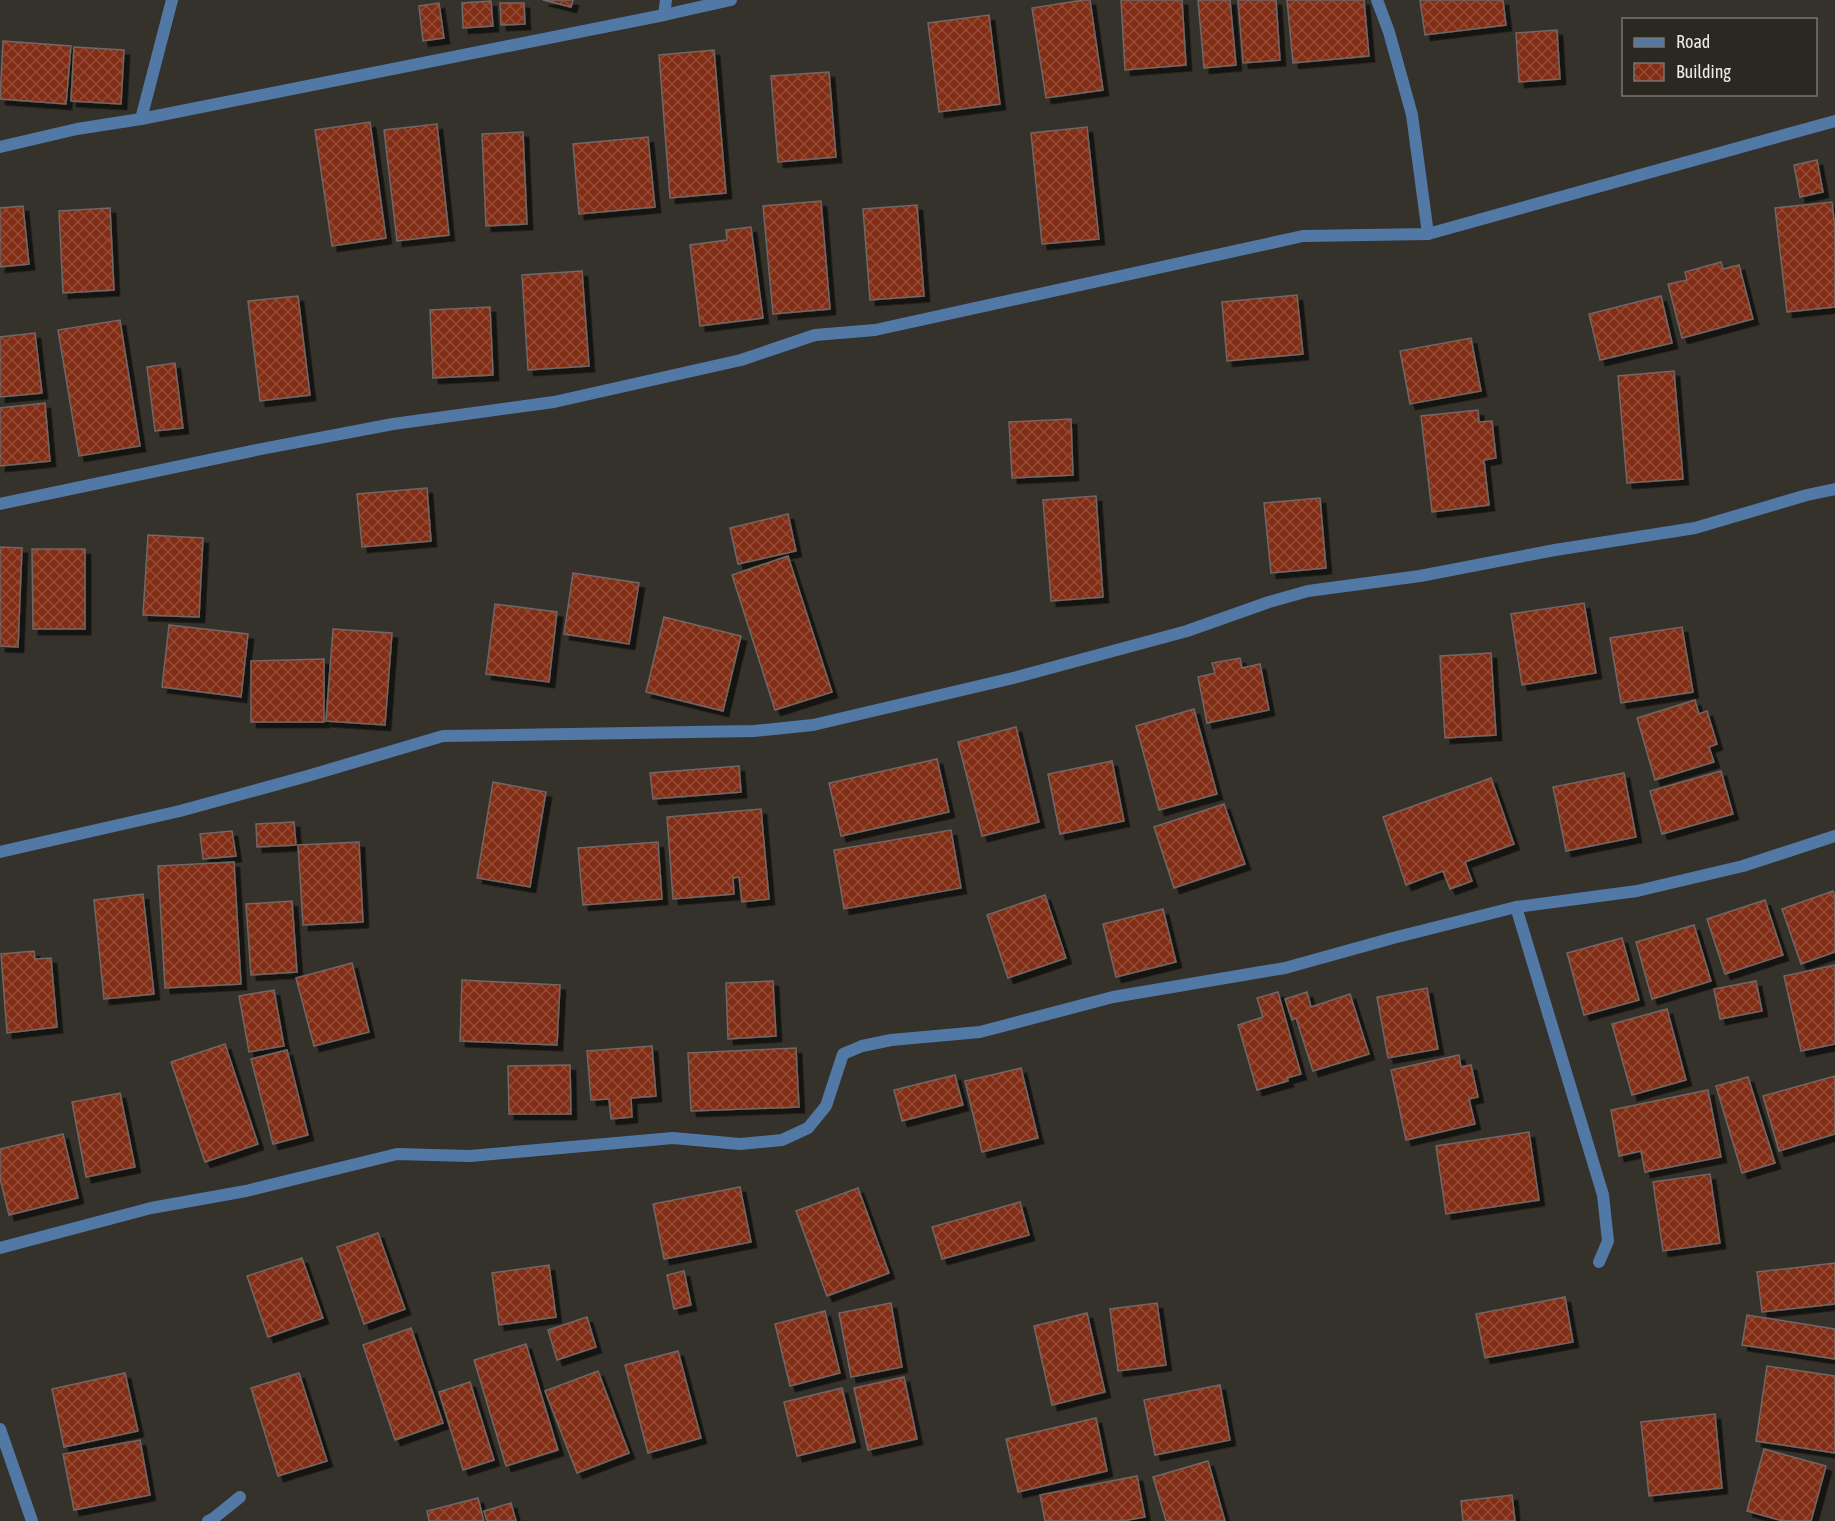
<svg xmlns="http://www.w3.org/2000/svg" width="1835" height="1521" font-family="'Asap Condensed',sans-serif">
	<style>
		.building { fill: url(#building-cross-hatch); stroke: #706765; stroke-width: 1.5; filter: url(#shadow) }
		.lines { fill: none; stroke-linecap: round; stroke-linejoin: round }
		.street { stroke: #5279a5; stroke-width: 12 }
	</style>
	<defs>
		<pattern id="building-cross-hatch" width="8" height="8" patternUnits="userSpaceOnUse" patternTransform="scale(1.5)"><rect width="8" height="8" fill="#822e16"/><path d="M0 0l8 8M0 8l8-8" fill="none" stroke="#944c38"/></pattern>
		<filter id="shadow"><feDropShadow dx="5.5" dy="5.5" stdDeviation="0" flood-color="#0009"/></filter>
	</defs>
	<rect width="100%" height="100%" fill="#35312b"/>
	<g class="building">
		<polygon points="543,0 573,0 571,7"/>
		<polygon points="1083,0 1090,0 1103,90 1046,98 1032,8"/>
		<polygon points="1121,0 1182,0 1186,65 1125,70"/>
		<polygon points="1198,0 1230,0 1236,65 1204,68"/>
		<polygon points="1238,0 1276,0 1280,60 1243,63"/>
		<polygon points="1287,0 1364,0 1369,56 1293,63"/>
		<polygon points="1420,0 1503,0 1506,25 1425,35"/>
		<polygon points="491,1 493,26 463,28 462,3"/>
		<polygon points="439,3 444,38 423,41 419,6"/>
		<polygon points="500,3 524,3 525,24 501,25"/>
		<polygon points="989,15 1000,104 939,112 928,23"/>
		<polygon points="1557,30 1560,79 1519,82 1516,33"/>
		<polygon points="3,41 71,46 66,104 0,99"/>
		<polygon points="74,47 124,50 121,104 71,101"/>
		<polygon points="714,50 726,193 670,198 659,55"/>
		<polygon points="829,72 836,157 778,162 771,76"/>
		<polygon points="370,122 386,238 332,246 315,130"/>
		<polygon points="437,124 449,235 397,241 384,130"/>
		<polygon points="1087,127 1099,239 1042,244 1031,133"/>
		<polygon points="523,132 527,224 486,226 482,134"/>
		<polygon points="648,137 655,207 579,214 573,144"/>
		<polygon points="1817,160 1823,192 1800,197 1794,165"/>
		<polygon points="821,201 830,309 773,314 763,206"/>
		<polygon points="1832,202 1835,228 1835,307 1787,312 1775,208"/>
		<polygon points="917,205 924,296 870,300 863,209"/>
		<polygon points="23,206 29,264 0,267 0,208"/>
		<polygon points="110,208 114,290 63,293 59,211"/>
		<polygon points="751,227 763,318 700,326 690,245 727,240 726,230"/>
		<polygon points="1721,262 1723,269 1739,265 1753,319 1682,338 1668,284 1687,280 1685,272"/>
		<polygon points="582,271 589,366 528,370 522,275"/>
		<polygon points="1297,295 1303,354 1227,361 1222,302"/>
		<polygon points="298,296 310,395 260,401 248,301"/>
		<polygon points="1661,296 1672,343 1600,360 1589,314"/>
		<polygon points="490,307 493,375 433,378 430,310"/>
		<polygon points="120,320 140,446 79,456 58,330"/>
		<polygon points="35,333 42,393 0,397 0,337"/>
		<polygon points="1471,338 1481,391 1410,404 1400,351"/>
		<polygon points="175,363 183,428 155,431 147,367"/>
		<polygon points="1674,371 1683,479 1627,483 1618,376"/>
		<polygon points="45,403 50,461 0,466 0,408"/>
		<polygon points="1478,410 1479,422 1492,421 1496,458 1484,460 1489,505 1432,512 1421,416"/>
		<polygon points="1071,419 1073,475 1012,478 1009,422"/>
		<polygon points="427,488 431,541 362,547 357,494"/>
		<polygon points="1096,496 1103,597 1051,601 1043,500"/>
		<polygon points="1320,498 1326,568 1271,573 1264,503"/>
		<polygon points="788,514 796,551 738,564 730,528"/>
		<polygon points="148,535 203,538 199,617 143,615"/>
		<polygon points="0,547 22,548 18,647 0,646"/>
		<polygon points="32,549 85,549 85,629 33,629"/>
		<polygon points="788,556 832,692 775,710 732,575"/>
		<polygon points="573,573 639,583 629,644 564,634"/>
		<polygon points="1584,603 1596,673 1522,685 1511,614"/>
		<polygon points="495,604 557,612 549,682 486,674"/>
		<polygon points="664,617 741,636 723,711 646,692"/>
		<polygon points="169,625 248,634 241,697 162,687"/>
		<polygon points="1682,627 1693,692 1621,703 1610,638"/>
		<polygon points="333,629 392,633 385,725 326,721"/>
		<polygon points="1491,653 1496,735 1445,738 1440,656"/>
		<polygon points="1240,658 1242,668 1260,664 1269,710 1207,723 1198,677 1215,673 1212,663"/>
		<polygon points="324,659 324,722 251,722 251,661"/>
		<polygon points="1695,700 1699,714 1707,711 1717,744 1709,747 1714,762 1655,780 1637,718"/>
		<polygon points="1194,709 1217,794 1159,810 1136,726"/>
		<polygon points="1016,727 1039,822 982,836 958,742"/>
		<polygon points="937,759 949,812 841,836 829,783"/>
		<polygon points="1112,761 1124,821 1060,834 1048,774"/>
		<polygon points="739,766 741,792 653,799 650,773"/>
		<polygon points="1721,771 1733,814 1662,834 1650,791"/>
		<polygon points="1624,773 1636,837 1566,851 1553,787"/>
		<polygon points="1491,778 1514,844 1465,862 1472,881 1450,889 1443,871 1406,885 1383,817"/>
		<polygon points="493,782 546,792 530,887 477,878"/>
		<polygon points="1224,804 1245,864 1174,888 1154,827"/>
		<polygon points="761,809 769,899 742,902 739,877 733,878 734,894 673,899 667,817"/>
		<polygon points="294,822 296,845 257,847 256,824"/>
		<polygon points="951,830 961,888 844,909 834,850"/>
		<polygon points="232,831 236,856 203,859 200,834"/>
		<polygon points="359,842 363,922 303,925 298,845"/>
		<polygon points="658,842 662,899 583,905 578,848"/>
		<polygon points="234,862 241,984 165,988 158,866"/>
		<polygon points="1833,891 1835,897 1835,952 1801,964 1782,909"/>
		<polygon points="143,894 154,994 104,999 94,900"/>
		<polygon points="1045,895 1066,958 1008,978 987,915"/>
		<polygon points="1765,900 1783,955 1725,974 1707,919"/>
		<polygon points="292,901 297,972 251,975 246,904"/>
		<polygon points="1163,909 1176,962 1116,977 1103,924"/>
		<polygon points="1694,925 1711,981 1652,999 1636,942"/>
		<polygon points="1622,938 1639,1000 1584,1015 1567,953"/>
		<polygon points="34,951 35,959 51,958 57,1027 7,1033 1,954"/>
		<polygon points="352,963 369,1032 314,1046 296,978"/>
		<polygon points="1835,965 1835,1044 1801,1051 1784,976"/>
		<polygon points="462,980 560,985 557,1045 460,1041"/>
		<polygon points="773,981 776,1036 728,1039 726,983"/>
		<polygon points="1756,981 1762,1011 1720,1019 1714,989"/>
		<polygon points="1427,988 1438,1049 1388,1058 1377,997"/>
		<polygon points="274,990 284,1046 249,1052 239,996"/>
		<polygon points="1278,992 1301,1074 1287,1078 1288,1081 1257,1090 1238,1025 1263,1017 1257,998"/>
		<polygon points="1307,992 1311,1007 1350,994 1369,1054 1313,1071 1296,1018 1292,1020 1285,999"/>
		<polygon points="1667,1009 1686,1080 1632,1095 1612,1024"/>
		<polygon points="225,1044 258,1144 205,1162 171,1062"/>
		<polygon points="652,1046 656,1096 631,1098 632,1117 611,1119 609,1099 591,1100 587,1051"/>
		<polygon points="796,1048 799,1107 691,1111 688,1053"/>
		<polygon points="287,1050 308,1135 273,1144 251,1059"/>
		<polygon points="1459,1055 1461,1067 1471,1065 1478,1097 1469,1099 1475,1124 1406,1140 1391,1070"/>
		<polygon points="570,1065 571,1114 509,1114 508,1066"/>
		<polygon points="1021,1068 1038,1138 982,1152 965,1081"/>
		<polygon points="955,1075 963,1105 902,1121 894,1090"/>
		<polygon points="1835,1076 1835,1134 1779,1151 1763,1096"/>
		<polygon points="1748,1077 1775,1163 1742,1173 1716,1086"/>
		<polygon points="1708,1090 1721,1157 1645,1172 1641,1151 1619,1156 1611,1110"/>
		<polygon points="120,1093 135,1167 86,1177 72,1102"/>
		<polygon points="1529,1132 1539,1200 1446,1214 1436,1146"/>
		<polygon points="63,1134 78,1198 9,1215 0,1178 0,1149"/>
		<polygon points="1710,1174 1720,1243 1663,1251 1653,1182"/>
		<polygon points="740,1187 751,1242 664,1259 653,1204"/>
		<polygon points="858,1188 889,1273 827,1296 796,1211"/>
		<polygon points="1020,1202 1029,1235 942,1259 932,1227"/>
		<polygon points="378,1233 405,1309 364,1324 337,1247"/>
		<polygon points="302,1258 323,1318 268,1337 247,1276"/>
		<polygon points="1835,1263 1835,1304 1762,1312 1757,1272"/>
		<polygon points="549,1265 556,1317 499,1325 492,1273"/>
		<polygon points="684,1271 691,1305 674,1309 667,1275"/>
		<polygon points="1565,1297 1573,1342 1485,1358 1476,1314"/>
		<polygon points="891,1303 902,1367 851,1377 839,1313"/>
		<polygon points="1157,1303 1166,1365 1118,1371 1110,1309"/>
		<polygon points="825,1311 840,1373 790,1386 775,1324"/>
		<polygon points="1087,1313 1105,1392 1052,1405 1034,1326"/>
		<polygon points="1747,1315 1835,1329 1835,1359 1742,1345"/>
		<polygon points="587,1317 596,1347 557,1360 548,1330"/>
		<polygon points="411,1328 443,1423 395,1440 363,1345"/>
		<polygon points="526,1344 558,1450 506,1466 474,1360"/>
		<polygon points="678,1351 701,1438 648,1453 625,1365"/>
		<polygon points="1767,1366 1835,1376 1835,1453 1756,1441"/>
		<polygon points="598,1371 629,1453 577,1473 545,1391"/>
		<polygon points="125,1373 138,1431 64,1447 52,1389"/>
		<polygon points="299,1373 327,1461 278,1476 251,1388"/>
		<polygon points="904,1377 917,1439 868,1450 854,1388"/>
		<polygon points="470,1382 494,1460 463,1470 439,1392"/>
		<polygon points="1220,1385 1230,1440 1155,1455 1144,1400"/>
		<polygon points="842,1388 855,1442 797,1456 784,1402"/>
		<polygon points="1715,1414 1722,1488 1649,1496 1641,1422"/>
		<polygon points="1096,1418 1107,1471 1018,1492 1006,1439"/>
		<polygon points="140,1440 150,1495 74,1510 63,1454"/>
		<polygon points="1764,1449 1826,1466 1811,1521 1783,1521 1747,1511"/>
		<polygon points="1208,1461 1225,1521 1166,1521 1153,1477"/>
		<polygon points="1137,1476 1145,1517 1123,1521 1045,1521 1040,1495"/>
		<polygon points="1512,1495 1515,1521 1463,1521 1461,1501"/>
		<polygon points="478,1498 484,1521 429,1521 427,1511"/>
		<polygon points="511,1503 516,1521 487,1521 484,1511"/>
	</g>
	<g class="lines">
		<g class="street">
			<polyline points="172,0 141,119 664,15 731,0"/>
			<polyline points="664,15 666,0"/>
			<polyline points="0,147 77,129 141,119"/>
			<polyline points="1428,234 1835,121"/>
			<polyline points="0,504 256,450 393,424 554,402 741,360 815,335 875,330 1303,236 1428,234 1412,115 1389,32 1377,0"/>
			<polyline points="0,852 180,811 311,775 443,736 754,731 813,725 1017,677 1187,631 1269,602 1308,591 1420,576 1555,550 1695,528 1807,495 1835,489"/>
			<polyline points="1516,907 1603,1195 1608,1241 1599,1262"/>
			<polyline points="0,1248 151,1208 246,1191 397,1154 470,1156 673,1138 740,1144 782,1140 808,1128 826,1106 843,1054 862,1046 891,1040 980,1032 1113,997 1285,968 1393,938 1516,907 1637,891 1743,866 1835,836"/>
			<polyline points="0,1429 32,1521"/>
			<polyline points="208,1521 214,1518 240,1497"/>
		</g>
	</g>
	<rect x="1622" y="18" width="195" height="78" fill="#2b2721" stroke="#797570" stroke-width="1.5"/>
	<rect x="1634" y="38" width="30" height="9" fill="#5279a5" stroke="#797570" stroke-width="1.5"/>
	<text x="1676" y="48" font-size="18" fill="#edebe6">Road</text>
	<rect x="1634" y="63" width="30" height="18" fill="url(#building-cross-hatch)" stroke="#797570" stroke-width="1.5"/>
	<text x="1676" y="78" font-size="18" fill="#edebe6">Building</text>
</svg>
